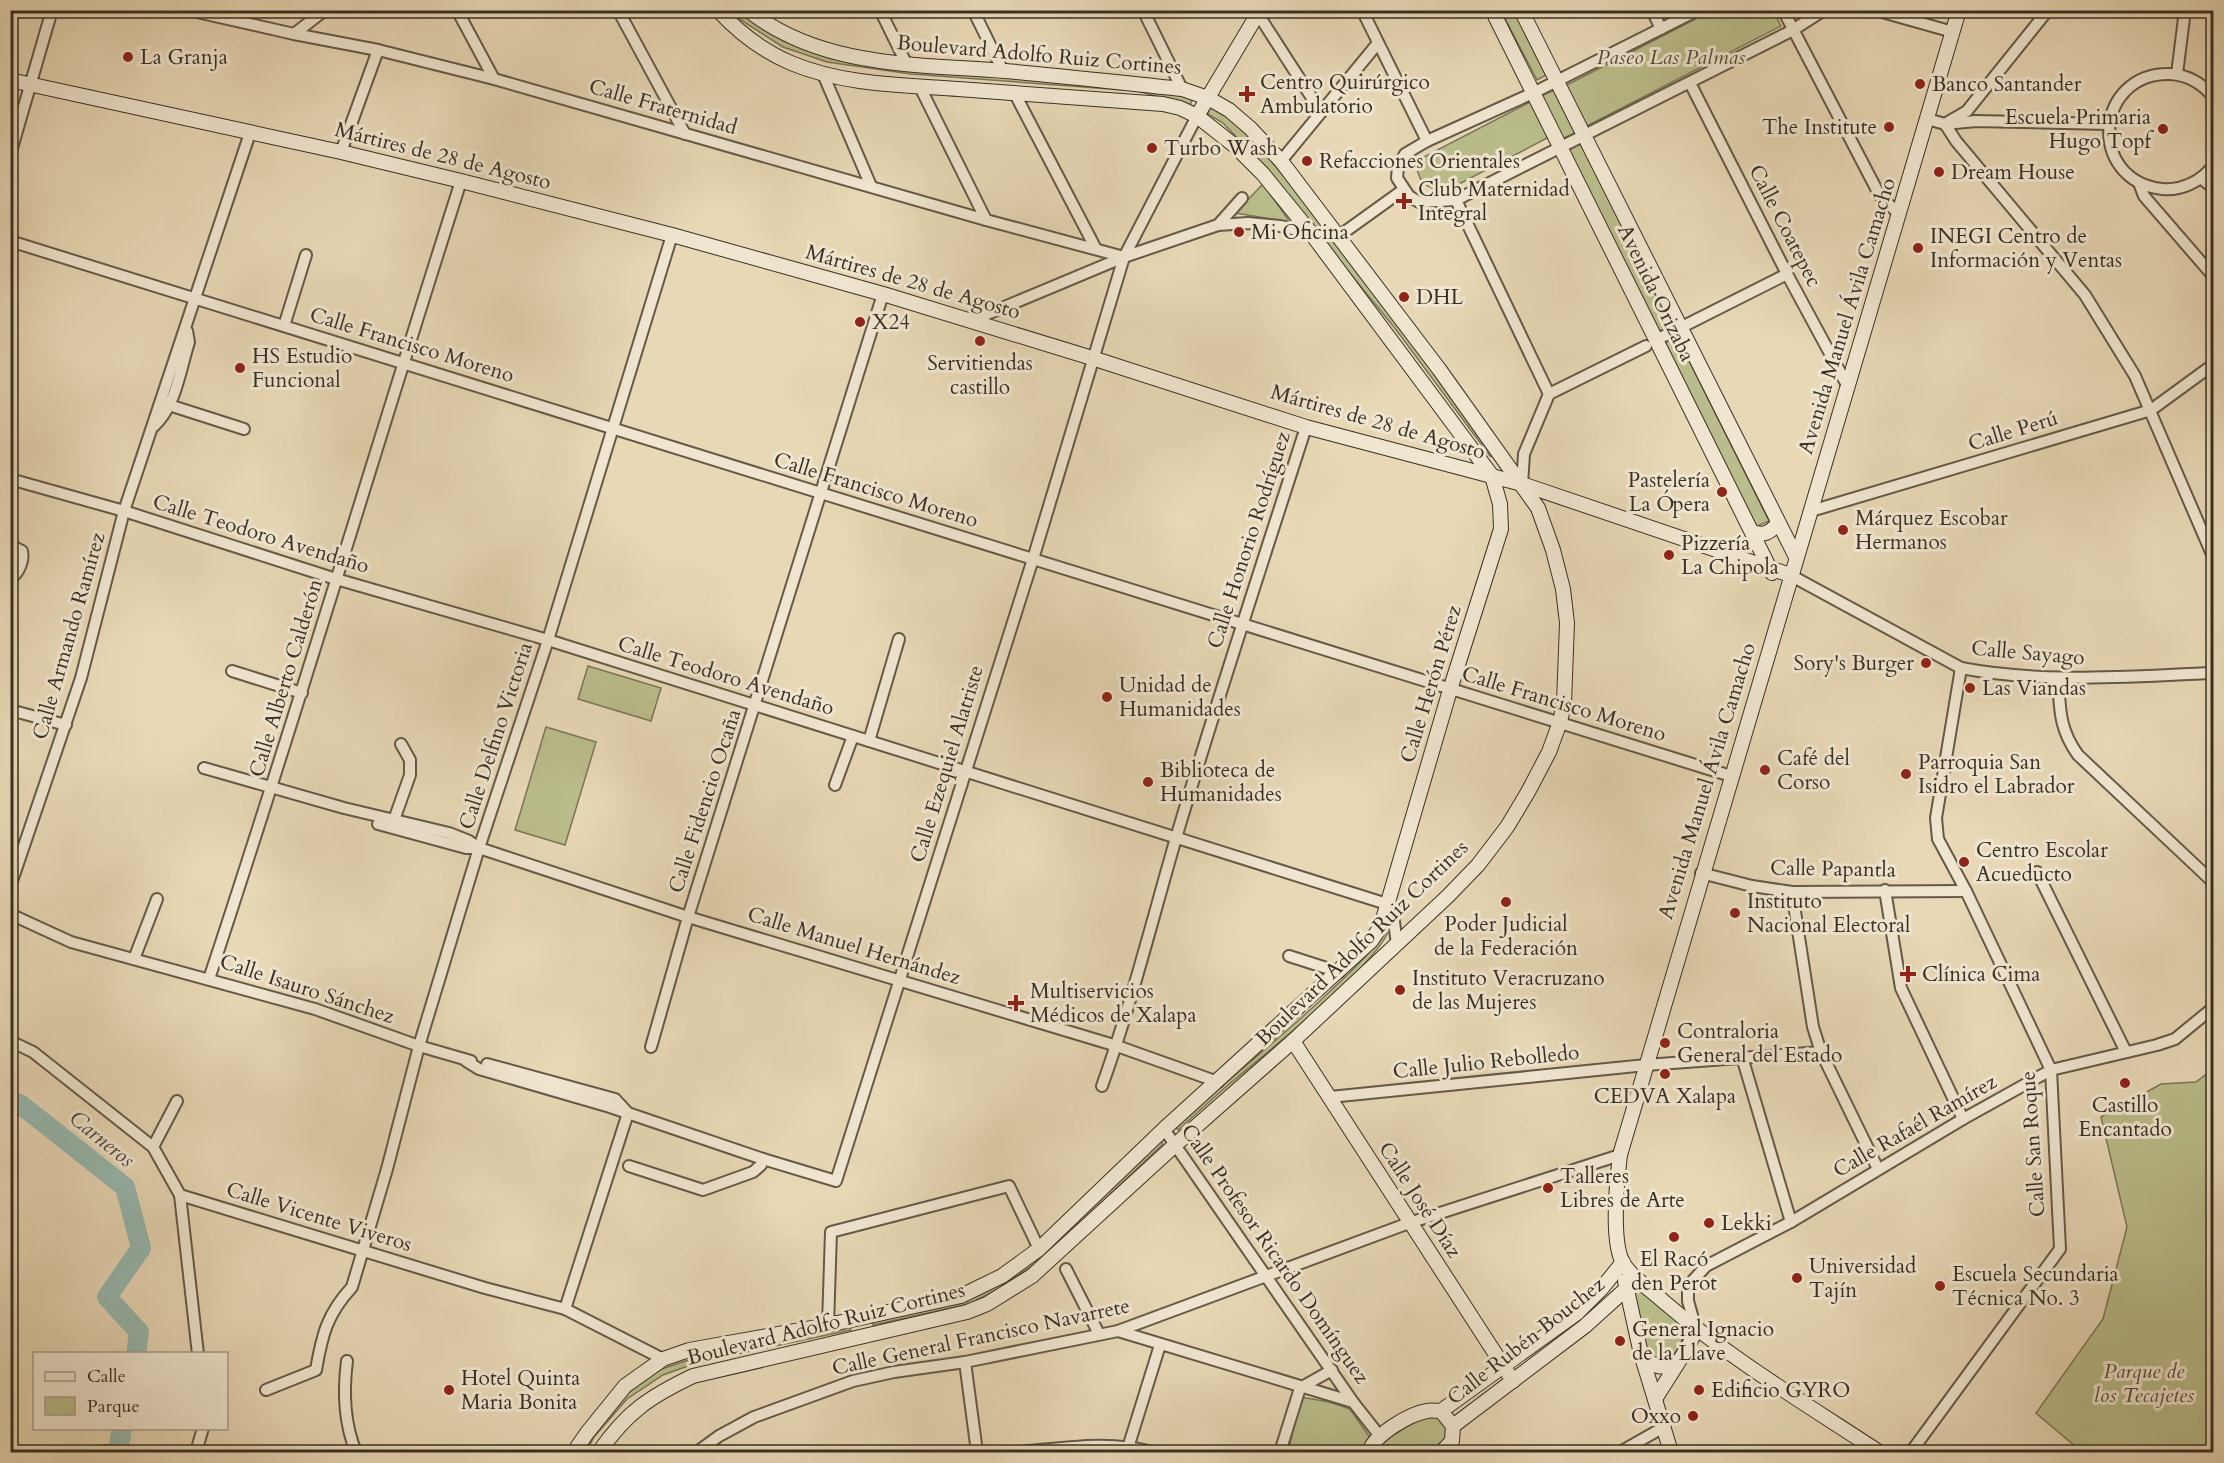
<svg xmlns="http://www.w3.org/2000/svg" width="2224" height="1463" font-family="Cardo,serif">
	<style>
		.green { fill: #babd8b; stroke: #7a7658; stroke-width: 1.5 }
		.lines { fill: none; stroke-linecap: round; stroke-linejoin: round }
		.river { stroke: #97b9b0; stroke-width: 20 }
		.street-casing { stroke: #655a48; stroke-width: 14 }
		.secondary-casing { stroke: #393024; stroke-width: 16 }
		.street { stroke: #f0e6d0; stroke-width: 10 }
		.secondary { stroke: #f0e6d0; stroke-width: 14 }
		.poi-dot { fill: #8f2418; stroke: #f0e6d0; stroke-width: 2 }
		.labels { text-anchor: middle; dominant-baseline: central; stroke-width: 6; stroke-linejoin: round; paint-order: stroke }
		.street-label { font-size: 21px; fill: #393024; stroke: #f0e6d0 }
		.poi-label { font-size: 21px; fill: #393024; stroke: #f0e6d0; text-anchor: start }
		.park-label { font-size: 21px; font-style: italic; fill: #534c39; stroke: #f0e6d0 }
		.water-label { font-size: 22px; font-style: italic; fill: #4c4b40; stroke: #f0e6d0 }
	</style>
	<rect width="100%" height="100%" fill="#e8d8b6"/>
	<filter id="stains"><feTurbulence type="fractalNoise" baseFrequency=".00333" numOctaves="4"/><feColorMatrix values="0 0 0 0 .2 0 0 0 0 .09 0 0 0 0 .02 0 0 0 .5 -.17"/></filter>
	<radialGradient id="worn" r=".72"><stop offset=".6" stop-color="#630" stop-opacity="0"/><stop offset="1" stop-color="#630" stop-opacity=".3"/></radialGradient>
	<g class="green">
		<polygon points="729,11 739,11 786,41 828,55 1137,82 1193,98 1190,105 1137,91 911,74 827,62 783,47 733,15"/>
		<polygon points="1501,11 1516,11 1548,74 1537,80"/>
		<polygon points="1711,11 1773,11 1781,26 1585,127 1565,86"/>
		<polygon points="1554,90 1575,133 1560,140 1539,97"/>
		<polygon points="1534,100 1551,136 1442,193 1422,183 1414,162"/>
		<polygon points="1211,105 1229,115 1254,140 1402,321 1505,460 1490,456 1394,327 1245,146 1223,123 1208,114"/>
		<polygon points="1581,142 1672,327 1659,334 1565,150"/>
		<polygon points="1263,184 1290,222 1235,213"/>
		<polygon points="1677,337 1769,521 1755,527 1664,343"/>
		<polygon points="588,666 661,688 651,721 578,699"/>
		<polygon points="546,727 596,742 565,845 515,830"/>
		<path d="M1391,922C1391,955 1262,1056 1233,1081C1214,1097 1196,1114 1178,1130L1175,1126C1224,1083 1276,1042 1324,997C1348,974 1374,952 1391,922Z"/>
		<polygon points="2213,1069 2213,1452 2082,1452 2036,1413 2103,1319 2127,1227 2101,1117 2161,1084 2196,1082"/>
		<polygon points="1160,1140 1163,1144 1041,1260 996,1290 969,1304 873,1325 872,1320 993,1285"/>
		<path d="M1636,1284L1687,1325C1682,1342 1677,1356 1661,1365L1648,1355L1632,1288Z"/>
		<polygon points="850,1323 851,1330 699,1362 663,1375 627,1399 594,1437 586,1452 580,1452 624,1396 659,1370 697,1357"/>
		<polygon points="1301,1397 1329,1402 1350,1409 1371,1439 1365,1452 1288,1452"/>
		<path d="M1431,1415L1442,1420L1448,1431L1445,1439L1428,1452H1375C1384,1438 1415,1421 1431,1415Z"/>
	</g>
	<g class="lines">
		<g class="river">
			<polyline points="10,1102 20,1104 125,1187 141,1248 107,1297 139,1332 136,1354"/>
			<polyline points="118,1452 122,1428"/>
		</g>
		<g class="street-casing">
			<g id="street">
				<polyline points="188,10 294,34 378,50 494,79 986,220 1124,257"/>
				<polyline points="457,10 494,79"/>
				<polyline points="618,10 685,134"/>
				<polyline points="880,10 907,65"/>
				<polyline points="973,10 1003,71"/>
				<polyline points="1143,10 1182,89"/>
				<polyline points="1362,10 1427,141"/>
				<polyline points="1652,10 1661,29"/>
				<polyline points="1698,10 1533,93 1427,141 1405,154 1398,166 1397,178 1409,196 1419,202 1456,200 1793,30 1824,10"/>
				<polyline points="1783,10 1880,196 1899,214"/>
				<polyline points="1875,10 1953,32"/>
				<polyline points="1258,14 1321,112"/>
				<polyline points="294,34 325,10"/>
				<polyline points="823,74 871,186"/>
				<polyline points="2177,74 2185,10"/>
				<polyline points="1690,83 1787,274 1847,385"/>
				<polyline points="920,87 986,220"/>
				<polyline points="1015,94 1096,249"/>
				<path d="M2214,98C2203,84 2188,75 2170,74C2095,72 2086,180 2162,189C2181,191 2203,181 2214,164"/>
				<polyline points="1927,119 1945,124 1976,121 2109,124"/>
				<polyline points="1948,122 1967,111 2048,10"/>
				<polyline points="1945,124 1956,141 2085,295 2135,376 2214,559"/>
				<polyline points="341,152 378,50"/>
				<polyline points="10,155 52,10"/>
				<polyline points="1281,161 1378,43"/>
				<polyline points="2201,178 2214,189"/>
				<polyline points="2139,183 2144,196 2214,277"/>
				<polyline points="1456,200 1549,394"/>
				<polyline points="1218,225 1242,198"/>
				<polyline points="1339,236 1403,190"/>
				<polyline points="10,241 1731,776"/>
				<polyline points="973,320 1124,257 1218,225 1248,223 1280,226 1311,233"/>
				<polyline points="284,326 306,255"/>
				<polyline points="1656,340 1787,274"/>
				<polyline points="169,405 244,429"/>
				<path d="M154,426C176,406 180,370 189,342L187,331"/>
				<polyline points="10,479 124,511 336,579 548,640 1387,904 1394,922 1397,944"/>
				<polyline points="1522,484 1524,454 1549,394 1646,346"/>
				<polyline points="1811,511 2151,410 2214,364"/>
				<path d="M10,545L22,551C24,561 19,573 10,579"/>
				<path d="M1790,575L1961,668C2045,684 2128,676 2214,673"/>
				<polyline points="232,671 302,693"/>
				<path d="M2058,679C2060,709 2059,729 2078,755L2214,883"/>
				<polyline points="10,710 66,725"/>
				<polyline points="869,741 899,639"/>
				<polyline points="204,768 344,808 449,833 469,841 479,848 688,917 1117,1046 1218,1082"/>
				<polyline points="835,785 853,736"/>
				<polyline points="394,820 410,775 410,760 401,744"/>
				<polyline points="378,824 466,848 479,848"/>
				<polyline points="2037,872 2126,1052"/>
				<polyline points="1701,873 1752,886 1792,892 1966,891"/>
				<polyline points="10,887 81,678 124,511 250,133"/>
				<polyline points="1885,890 1901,988 1963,1119"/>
				<polyline points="1792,892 1813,1027 1821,1052 1878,1169"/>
				<polyline points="10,914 71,942 315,1009 419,1046 471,1061"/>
				<polyline points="1289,956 1339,972"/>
				<polyline points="134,959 157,899"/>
				<path d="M209,979C297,714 376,447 461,181"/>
				<polyline points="10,1041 33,1052 153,1147 180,1195 485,1288 565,1309 663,1359"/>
				<polyline points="651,1047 688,917 883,294"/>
				<polyline points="1742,1057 1791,1222"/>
				<polyline points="466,1061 479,1069 610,1107 763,1159 836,1181 1033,559 1124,257 1197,116"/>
				<polyline points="487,1064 615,1099 626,1111"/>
				<path d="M1102,1086C1131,1005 1152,921 1176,838C1217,700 1262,564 1306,427"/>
				<polyline points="1330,1097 1646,1065 1821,1052"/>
				<polyline points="1164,1129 1353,1402"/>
				<polyline points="153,1147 177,1101"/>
				<polyline points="629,1166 703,1190 753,1172 761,1165 763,1159"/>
				<polyline points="180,1195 198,1354"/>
				<polyline points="1066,1269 1099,1334"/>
				<polyline points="565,1309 628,1113"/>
				<polyline points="828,1325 831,1232 1009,1186 1039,1249"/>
				<polyline points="1696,1329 1688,1301 1688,1286 1706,1266 1791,1222 1963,1119 2051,1070 2157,1045 2175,1039 2214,1007"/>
				<polyline points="1118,1331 1353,1402 1379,1435"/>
				<path d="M347,1361C343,1392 344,1423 356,1452"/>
				<polyline points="965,1362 977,1452"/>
				<path d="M266,1390L316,1370C322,1335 327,1314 352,1287L387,1169L419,1046L479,848L548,640L672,235"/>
				<polyline points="1127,1451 1160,1345"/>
				<polyline points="96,1452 105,1451 118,1452"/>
				<polyline points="196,1452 203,1428"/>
				<polyline points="697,1452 719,1436 754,1417 853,1381 894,1372 965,1362 1118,1331 1409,1223 1620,1155"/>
				<path d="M1019,1452C1064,1448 1109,1440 1153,1452"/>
				<polyline points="1280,1452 1300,1388 1332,1370"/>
				<polyline points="1620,1452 1664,1427"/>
				<polyline points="1911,1452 2060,1249 2051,1070 1966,891 1938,839 1936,818 1961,668"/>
			</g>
		</g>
		<g class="secondary-casing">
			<g id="secondary">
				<polyline points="1492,10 1772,573"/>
				<polyline points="1521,10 1796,557"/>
				<polyline points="10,80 341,152 461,181 672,235 883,294 1092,358 1306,427 1522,484 1790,575"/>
				<polyline points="1197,116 1260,10"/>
				<path d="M1752,532C1764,536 1770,533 1778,523"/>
				<polyline points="1293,1041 1513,1381"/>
				<polyline points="1625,1281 1641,1354 1671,1452"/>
				<path d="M1642,1355C1652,1367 1662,1369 1676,1365"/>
				<polyline points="1655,1399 1688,1347 1696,1329"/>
				<polyline points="1441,1411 1577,1313 1602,1288 1623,1262"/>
				<polyline points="1453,1426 1585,1326 1626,1289"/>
				<path d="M574,1452L587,1433L625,1386L663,1359L689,1350L828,1325L961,1296L1002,1276L1039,1249L1164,1129L1371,941L1381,926L1450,690L1501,529L1500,504L1492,476L1311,233L1263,174L1235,146L1197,116L1180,108L1163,104C1094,99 1026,94 958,89C903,85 843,85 791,63C763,51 739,33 718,10"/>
				<path d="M599,1452C627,1412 649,1397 693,1376L967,1312L987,1304L1032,1276L1175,1145L1293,1041L1448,896L1478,865L1507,827L1528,792L1549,752L1560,722L1564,703L1567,623L1563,589L1553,550L1538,508L1439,369L1281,161L1250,128L1229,110L1208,98L1182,89C1123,83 1064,76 1005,71C917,64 821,68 748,10"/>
				<path d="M1369,1452C1374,1435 1409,1414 1427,1411C1431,1410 1437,1411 1441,1411L1453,1426L1452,1441L1442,1452"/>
				<path d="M1879,1452C1806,1404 1729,1358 1663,1301C1650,1289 1632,1278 1623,1263C1611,1241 1617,1180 1620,1155C1731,773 1847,392 1959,10"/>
			</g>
		</g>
		<use href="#street" class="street"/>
		<use href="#secondary" class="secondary"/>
	</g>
	<g class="poi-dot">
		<circle cx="128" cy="57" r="6"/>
		<circle cx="1920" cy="84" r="6"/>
		<path d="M1244 85h6v6h6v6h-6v6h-6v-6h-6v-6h6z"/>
		<circle cx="1889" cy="127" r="6"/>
		<circle cx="2163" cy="129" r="6"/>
		<circle cx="1152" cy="148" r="6"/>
		<circle cx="1307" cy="161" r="6"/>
		<circle cx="1939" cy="172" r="6"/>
		<path d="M1401 192h6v6h6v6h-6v6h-6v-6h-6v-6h6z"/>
		<circle cx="1239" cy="232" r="6"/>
		<circle cx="1918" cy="248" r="6"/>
		<circle cx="1404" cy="297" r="6"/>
		<circle cx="860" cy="322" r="6"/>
		<circle cx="980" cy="341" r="6"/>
		<circle cx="240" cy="368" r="6"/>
		<circle cx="1722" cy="492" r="6"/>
		<circle cx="1843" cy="530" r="6"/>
		<circle cx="1669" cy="555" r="6"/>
		<circle cx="1926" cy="663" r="6"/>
		<circle cx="1970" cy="688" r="6"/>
		<circle cx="1107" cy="697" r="6"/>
		<circle cx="1765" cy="770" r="6"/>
		<circle cx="1906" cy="774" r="6"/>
		<circle cx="1148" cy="782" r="6"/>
		<circle cx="1964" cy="862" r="6"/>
		<circle cx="1506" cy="902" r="6"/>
		<circle cx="1735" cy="913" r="6"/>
		<path d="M1905 965h6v6h6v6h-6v6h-6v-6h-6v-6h6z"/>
		<circle cx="1400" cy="990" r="6"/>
		<path d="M1013 994h6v6h6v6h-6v6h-6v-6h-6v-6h6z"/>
		<circle cx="1665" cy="1043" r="6"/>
		<circle cx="1665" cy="1074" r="6"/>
		<circle cx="2125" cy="1083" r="6"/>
		<circle cx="1548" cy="1188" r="6"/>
		<circle cx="1709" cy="1223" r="6"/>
		<circle cx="1674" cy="1237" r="6"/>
		<circle cx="1797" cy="1278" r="6"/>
		<circle cx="1940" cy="1286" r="6"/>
		<circle cx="1620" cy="1341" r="6"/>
		<circle cx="449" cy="1390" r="6"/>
		<circle cx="1699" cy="1390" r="6"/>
		<circle cx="1693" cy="1416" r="6"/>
	</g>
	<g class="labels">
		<g class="street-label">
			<text transform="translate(1039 55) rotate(5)">Boulevard Adolfo Ruiz Cortines</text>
			<text transform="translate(663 107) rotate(16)">Calle Fraternidad</text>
			<text transform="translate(443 156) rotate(14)">Mártires de 28 de Agosto</text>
			<text transform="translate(1785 226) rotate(63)">Calle Coatepec</text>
			<text transform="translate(913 282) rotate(16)">Mártires de 28 de Agosto</text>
			<text transform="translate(1656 293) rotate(64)">Avenida Orizaba</text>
			<text transform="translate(1847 316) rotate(-73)">Avenida Manuel Ávila Camacho</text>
			<text transform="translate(412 345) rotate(17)">Calle Francisco Moreno</text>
			<text transform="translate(1378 422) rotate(16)">Mártires de 28 de Agosto</text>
			<text transform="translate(2013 431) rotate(-17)">Calle Perú</text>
			<text transform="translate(876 490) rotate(17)">Calle Francisco Moreno</text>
			<text transform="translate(261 534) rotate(17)">Calle Teodoro Avendaño</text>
			<text transform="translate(1249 540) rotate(-72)">Calle Honorio Rodríguez</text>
			<text transform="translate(69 636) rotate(-74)">Calle Armando Ramírez</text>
			<text transform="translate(2028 653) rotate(5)">Calle Sayago</text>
			<text transform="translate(726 676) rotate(17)">Calle Teodoro Avendaño</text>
			<text transform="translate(286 678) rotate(-73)">Calle Alberto Calderón</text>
			<text transform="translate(1431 684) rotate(-73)">Calle Herón Pérez</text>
			<text transform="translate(1564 704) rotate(17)">Calle Francisco Moreno</text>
			<text transform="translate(496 736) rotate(-72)">Calle Delfino Victoria</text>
			<text transform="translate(947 764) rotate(-73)">Calle Ezequiel Alatriste</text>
			<text transform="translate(1707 781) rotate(-73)">Avenida Manuel Ávila Camacho</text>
			<text transform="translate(705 801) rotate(-72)">Calle Fidencio Ocaña</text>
			<text transform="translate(1833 869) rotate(1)">Calle Papantla</text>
			<text transform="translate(1362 943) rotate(-44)">Boulevard Adolfo Ruiz Cortines</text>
			<text transform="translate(854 946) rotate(17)">Calle Manuel Hernández</text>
			<text transform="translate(307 989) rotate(18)">Calle Isauro Sánchez</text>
			<text transform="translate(1486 1062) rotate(-6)">Calle Julio Rebolledo</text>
			<text transform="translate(1915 1126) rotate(-30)">Calle Rafaél Ramírez</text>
			<text transform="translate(2033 1144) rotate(-94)">Calle San Roque</text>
			<text transform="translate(1420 1200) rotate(57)">Calle José Díaz</text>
			<text transform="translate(319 1217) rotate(17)">Calle Vicente Viveros</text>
			<text transform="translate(1275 1254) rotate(55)">Calle Profesor Ricardo Domínguez</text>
			<text transform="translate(826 1324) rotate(-14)">Boulevard Adolfo Ruiz Cortines</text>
			<text transform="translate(981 1337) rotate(-12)">Calle General Francisco Navarrete</text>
			<text transform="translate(1526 1341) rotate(-38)">Calle Rubén Bouchez</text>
		</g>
		<g class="poi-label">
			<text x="140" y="57">La Granja</text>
			<text x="1260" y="82">Centro Quirúrgico<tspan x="1260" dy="24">Ambulatorio</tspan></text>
			<text x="1932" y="84">Banco Santander</text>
			<text x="2151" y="117" text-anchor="end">Escuela Primaria<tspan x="2151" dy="24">Hugo Topf</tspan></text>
			<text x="1877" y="127" text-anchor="end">The Institute</text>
			<text x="1164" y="148">Turbo Wash</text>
			<text x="1319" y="161">Refacciones Orientales</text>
			<text x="1951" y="172">Dream House</text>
			<text x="1418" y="189">Club Maternidad<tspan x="1418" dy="24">Integral</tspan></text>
			<text x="1251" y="232">Mi Oficina</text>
			<text x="1930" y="236">INEGI Centro de<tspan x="1930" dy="24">Información y Ventas</tspan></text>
			<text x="1416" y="297">DHL</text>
			<text x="872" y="322">X24</text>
			<text x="252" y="356">HS Estudio<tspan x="252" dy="24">Funcional</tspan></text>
			<text x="980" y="363" text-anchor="middle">Servitiendas<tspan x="980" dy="24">castillo</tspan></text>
			<text x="1710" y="480" text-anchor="end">Pastelería<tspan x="1710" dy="24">La Ópera</tspan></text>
			<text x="1855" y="518">Márquez Escobar<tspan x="1855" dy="24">Hermanos</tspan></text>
			<text x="1681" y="543">Pizzería<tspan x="1681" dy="24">La Chipola</tspan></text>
			<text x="1914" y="663" text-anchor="end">Sory's Burger</text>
			<text x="1119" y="685">Unidad de<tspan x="1119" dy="24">Humanidades</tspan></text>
			<text x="1982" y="688">Las Viandas</text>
			<text x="1777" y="758">Café del<tspan x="1777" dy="24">Corso</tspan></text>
			<text x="1918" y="762">Parroquia San<tspan x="1918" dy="24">Isidro el Labrador</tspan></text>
			<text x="1160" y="770">Biblioteca de<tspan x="1160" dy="24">Humanidades</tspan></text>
			<text x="1976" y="850">Centro Escolar<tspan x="1976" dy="24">Acueducto</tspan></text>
			<text x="1747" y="901">Instituto<tspan x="1747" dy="24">Nacional Electoral</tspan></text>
			<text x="1506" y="924" text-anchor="middle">Poder Judicial<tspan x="1506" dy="24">de la Federación</tspan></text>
			<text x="1922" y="974">Clínica Cima</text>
			<text x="1412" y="978">Instituto Veracruzano<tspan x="1412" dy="24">de las Mujeres</tspan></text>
			<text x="1030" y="991">Multiservicios<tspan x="1030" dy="24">Médicos de Xalapa</tspan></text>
			<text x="1677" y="1031">Contraloria<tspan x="1677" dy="24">General del Estado</tspan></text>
			<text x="1665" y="1096" text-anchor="middle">CEDVA Xalapa</text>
			<text x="2125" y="1105" text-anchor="middle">Castillo<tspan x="2125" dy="24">Encantado</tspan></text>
			<text x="1560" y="1176">Talleres<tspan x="1560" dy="24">Libres de Arte</tspan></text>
			<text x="1721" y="1223">Lekki</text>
			<text x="1674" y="1259" text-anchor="middle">El Racó<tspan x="1674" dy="24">den Perot</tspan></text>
			<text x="1809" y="1266">Universidad<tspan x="1809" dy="24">Tajín</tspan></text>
			<text x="1952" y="1274">Escuela Secundaria<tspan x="1952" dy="24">Técnica No. 3</tspan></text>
			<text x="1632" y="1329">General Ignacio<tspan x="1632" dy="24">de la Llave</tspan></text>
			<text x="461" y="1378">Hotel Quinta<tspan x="461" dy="24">Maria Bonita</tspan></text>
			<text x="1711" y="1390">Edificio GYRO</text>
			<text x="1681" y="1416" text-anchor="end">Oxxo</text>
		</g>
		<g class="park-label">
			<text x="1671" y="57">Paseo Las Palmas</text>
			<text x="2144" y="1371">Parque de<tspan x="2144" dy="24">los Tecajetes</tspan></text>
		</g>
		<g class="water-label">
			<text transform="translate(102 1139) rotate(39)">Carneros</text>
		</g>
	</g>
	<rect width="2224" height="1463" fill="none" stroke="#e8d8b6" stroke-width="36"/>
	<rect x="12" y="12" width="2200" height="1439" fill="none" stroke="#393024" stroke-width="3"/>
	<rect x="18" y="18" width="2188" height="1427" fill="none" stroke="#393024" stroke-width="1.5"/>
	<rect x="33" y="1352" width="195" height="78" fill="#f0e6d0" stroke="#a79d8b" stroke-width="1.5"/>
	<rect x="45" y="1372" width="30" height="9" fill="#f0e6d0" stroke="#a79d8b" stroke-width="1.5"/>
	<text x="87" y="1382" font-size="18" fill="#393024">Calle</text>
	<rect x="45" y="1397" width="30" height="18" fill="#babd8b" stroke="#a79d8b" stroke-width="1.5"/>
	<text x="87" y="1412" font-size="18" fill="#393024">Parque</text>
	<rect width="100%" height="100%" filter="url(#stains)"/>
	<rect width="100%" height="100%" fill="url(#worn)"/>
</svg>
